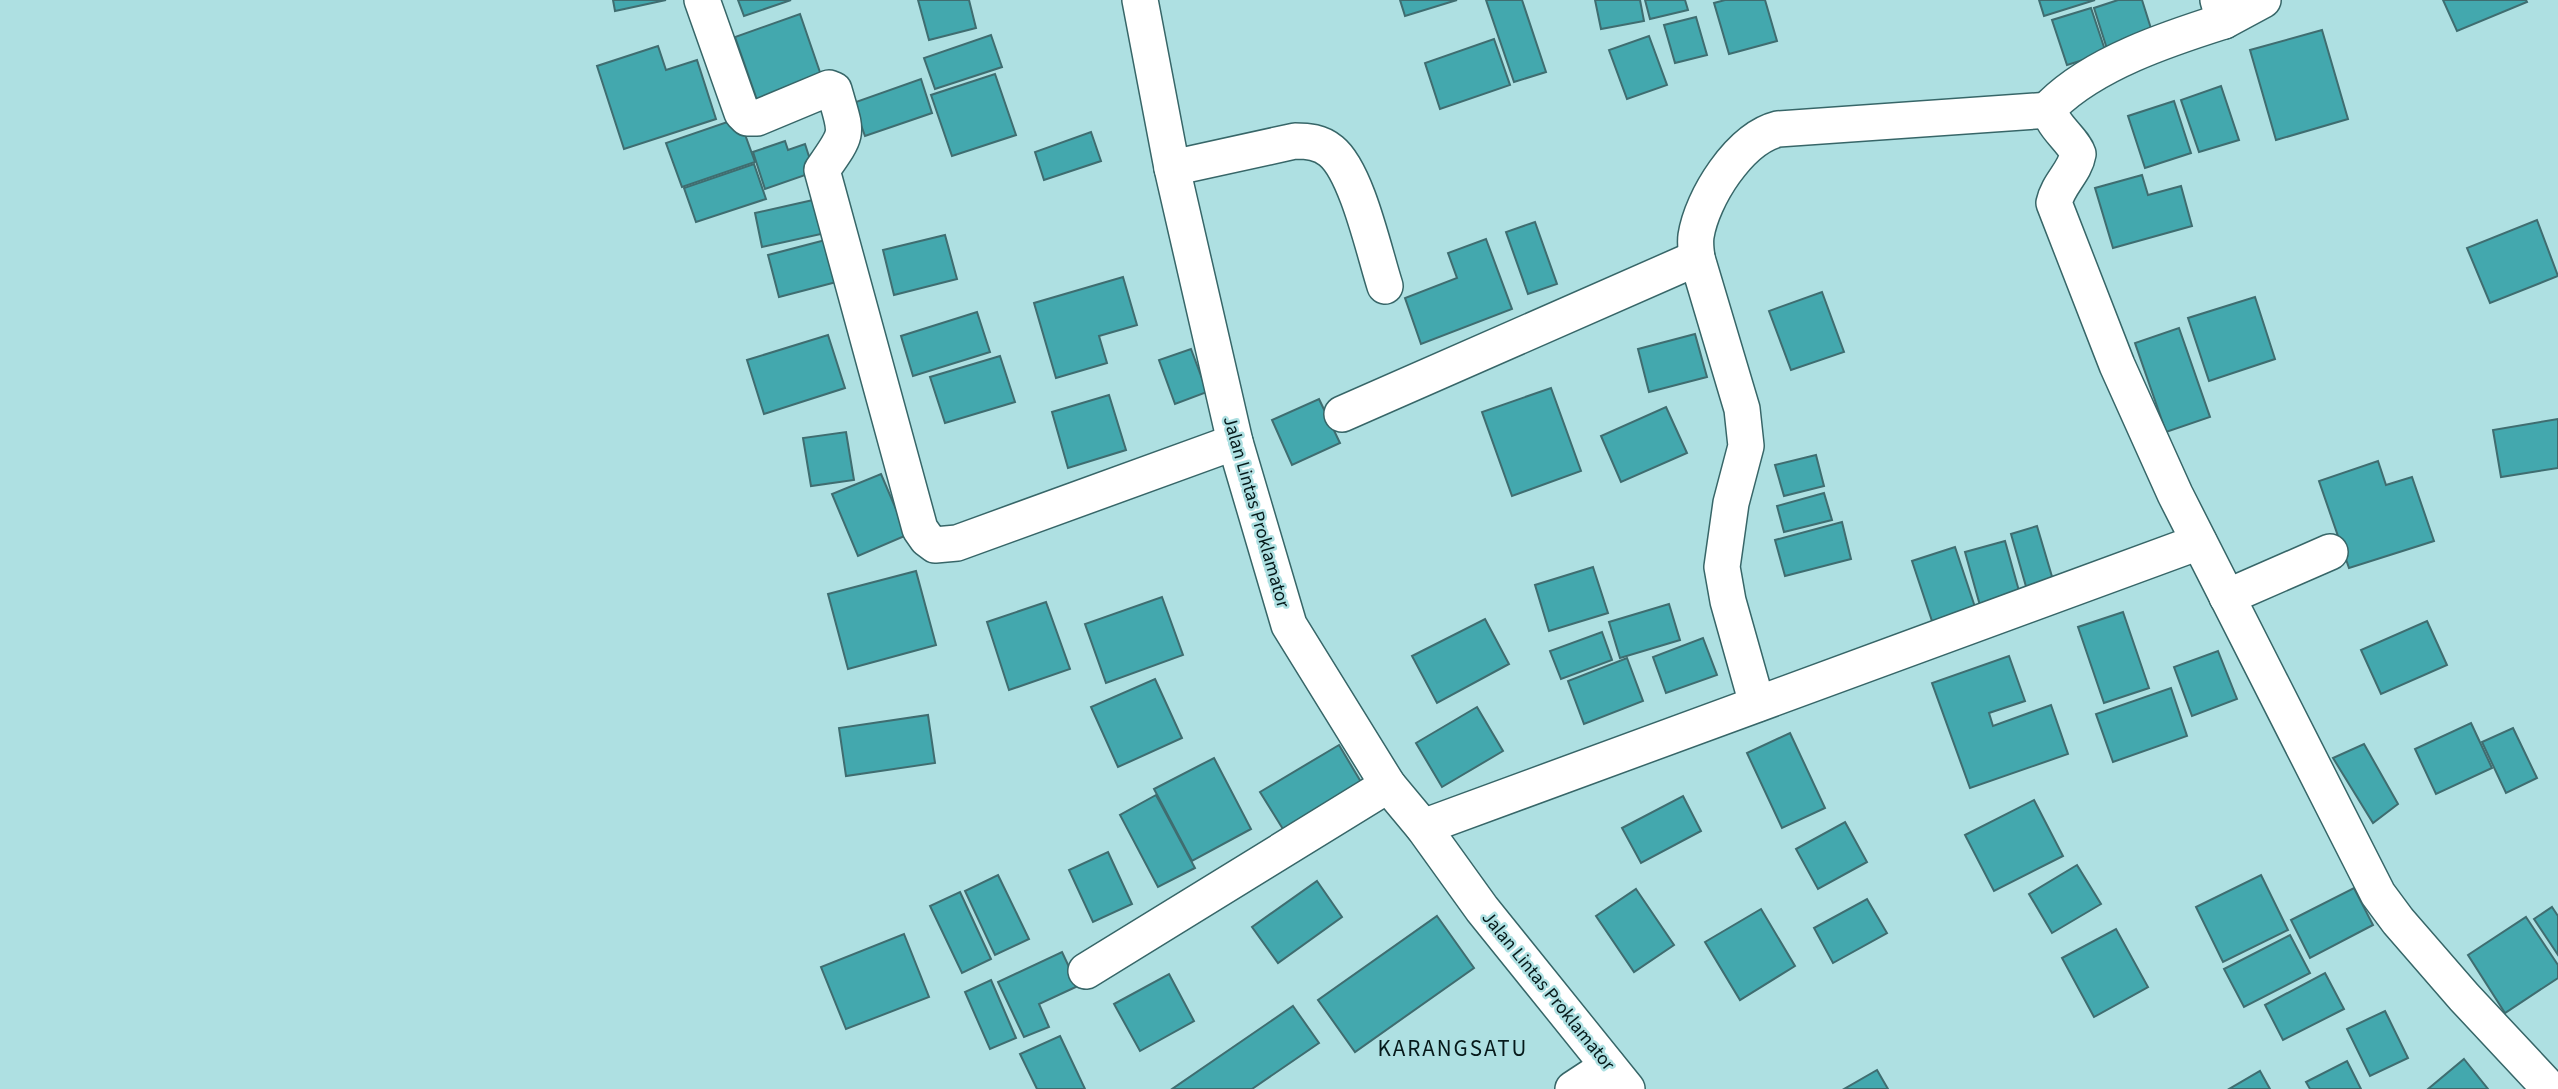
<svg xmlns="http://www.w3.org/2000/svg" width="2558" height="1089" font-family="'Source Sans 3',sans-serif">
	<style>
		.building { fill: #43a8ae; stroke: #3f6d70; stroke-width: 2 }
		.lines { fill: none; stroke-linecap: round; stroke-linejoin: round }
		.minor-casing { stroke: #376668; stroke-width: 38 }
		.minor { stroke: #fff; stroke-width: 35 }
		.labels { text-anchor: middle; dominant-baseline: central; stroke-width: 5; stroke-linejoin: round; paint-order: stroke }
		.street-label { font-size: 19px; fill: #06191a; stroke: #aee0e2 }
		.quarter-label { font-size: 23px; letter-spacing: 2px; fill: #06191a; stroke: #aee0e2 }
	</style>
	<rect width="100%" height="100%" fill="#aee0e2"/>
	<g class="building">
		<polygon points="613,0 666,0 615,11"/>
		<polygon points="738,0 791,0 744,16"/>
		<polygon points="918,0 969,0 976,28 929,40"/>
		<polygon points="1400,0 1457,0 1405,16"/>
		<polygon points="1486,0 1522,0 1546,72 1514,82"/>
		<polygon points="1595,0 1640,0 1644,21 1601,29"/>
		<polygon points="1645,0 1685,0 1688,10 1650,19"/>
		<polygon points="1725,0 1765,0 1777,41 1729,54 1714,3"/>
		<polygon points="2039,0 2095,0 2044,16"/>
		<polygon points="2118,0 2142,0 2154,38 2108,52 2094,8"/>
		<polygon points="2443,0 2526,0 2527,2 2457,31"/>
		<polygon points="2091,8 2106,53 2067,65 2052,20"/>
		<polygon points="800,14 822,78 757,100 735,37"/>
		<polygon points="1696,17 1707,55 1675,63 1664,25"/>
		<polygon points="2322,30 2348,119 2276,140 2250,50"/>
		<polygon points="991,35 1002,67 935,89 924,58"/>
		<polygon points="1649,36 1667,85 1627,99 1609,50"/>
		<polygon points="1494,39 1510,85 1440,109 1425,63"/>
		<polygon points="658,46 666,70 697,60 716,119 624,149 597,66"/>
		<polygon points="995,74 1016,135 952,156 931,95"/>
		<polygon points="921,79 932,113 865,136 853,103"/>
		<polygon points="2221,86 2239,140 2199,152 2181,100"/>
		<polygon points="2174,101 2191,153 2145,168 2128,116"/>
		<polygon points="739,118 755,162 682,187 666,143"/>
		<polygon points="1091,132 1101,161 1044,180 1035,152"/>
		<polygon points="785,141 788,150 805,144 814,172 765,189 753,152"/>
		<polygon points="754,164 766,199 696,222 684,188"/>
		<polygon points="2142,175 2148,195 2181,186 2192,226 2113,248 2095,188"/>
		<polygon points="822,198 830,232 762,247 755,213"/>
		<polygon points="2537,220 2558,276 2490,303 2467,248"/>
		<polygon points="1535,222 1557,284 1528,294 1506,232"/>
		<polygon points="945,235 957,279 894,295 883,250"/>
		<polygon points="833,238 844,280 779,297 768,255"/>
		<polygon points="1486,239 1512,309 1421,344 1405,298 1457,278 1448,253"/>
		<polygon points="1123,277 1137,325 1099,336 1107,363 1056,378 1034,303"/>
		<polygon points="1822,292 1844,352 1791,370 1769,311"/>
		<polygon points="2255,297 2275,359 2209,381 2188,318"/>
		<polygon points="977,312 990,352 913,376 901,336"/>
		<polygon points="2179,328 2210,417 2166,432 2135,343"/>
		<polygon points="1695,334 1707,377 1649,392 1638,349"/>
		<polygon points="828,335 845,388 764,414 747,360"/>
		<polygon points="1191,349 1207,392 1175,404 1159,360"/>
		<polygon points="1000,356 1015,402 945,423 930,377"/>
		<polygon points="1551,388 1581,471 1512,496 1482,412"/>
		<polygon points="1109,395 1126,450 1068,468 1052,412"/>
		<polygon points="1319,399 1340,443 1292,465 1272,420"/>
		<polygon points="1666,407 1687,453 1621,482 1601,436"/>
		<polygon points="2558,419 2558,468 2501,477 2493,430"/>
		<polygon points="846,432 854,480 811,486 803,438"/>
		<polygon points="1816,455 1824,486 1784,496 1775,465"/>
		<polygon points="2378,461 2386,485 2412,477 2434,541 2349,568 2319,481"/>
		<polygon points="881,474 907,535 858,556 832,494"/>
		<polygon points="1824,493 1832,520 1784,532 1777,506"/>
		<polygon points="1842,522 1851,559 1785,576 1775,540"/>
		<polygon points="2037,526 2056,590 2029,597 2011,534"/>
		<polygon points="2005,541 2021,598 1981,609 1965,552"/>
		<polygon points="1955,547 1977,613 1934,627 1912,561"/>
		<polygon points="1593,567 1608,613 1549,631 1535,585"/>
		<polygon points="916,571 936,645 848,669 828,594"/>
		<polygon points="1162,597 1183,655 1106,683 1085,624"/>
		<polygon points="1046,602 1070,669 1009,690 987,622"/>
		<polygon points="1669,604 1680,640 1620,658 1609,622"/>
		<polygon points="2123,612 2149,688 2104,703 2078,627"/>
		<polygon points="1485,619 1509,664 1437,703 1412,656"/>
		<polygon points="2427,621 2447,665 2381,694 2361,650"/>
		<polygon points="1602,632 1612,660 1561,679 1550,651"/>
		<polygon points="1703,638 1717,675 1666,693 1653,657"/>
		<polygon points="2218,651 2237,699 2192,716 2174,667"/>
		<polygon points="2009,656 2025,701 1989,713 1993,726 2051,705 2068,754 1970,788 1932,683"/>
		<polygon points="1627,658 1643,701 1584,724 1568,681"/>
		<polygon points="1155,679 1182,738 1118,767 1091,707"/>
		<polygon points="2171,688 2187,736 2113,762 2096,714"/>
		<polygon points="1477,707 1503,751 1442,787 1416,743"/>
		<polygon points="928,715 935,763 846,776 839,728"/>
		<polygon points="2471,723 2492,768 2436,794 2415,749"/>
		<polygon points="2513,728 2537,778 2506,793 2482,742"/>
		<polygon points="1790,733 1825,808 1782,828 1747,753"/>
		<polygon points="2364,744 2398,804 2373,823 2333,758"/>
		<polygon points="1339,745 1364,787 1286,834 1260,792"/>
		<polygon points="1214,758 1251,829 1192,861 1154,789"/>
		<polygon points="1156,795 1195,868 1158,887 1120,815"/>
		<polygon points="1683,796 1701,831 1641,863 1622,828"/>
		<polygon points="2034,800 2063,856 1994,891 1965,835"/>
		<polygon points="1845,822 1867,862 1818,889 1796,849"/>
		<polygon points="1108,852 1132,904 1093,922 1069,870"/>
		<polygon points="2077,865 2101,904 2052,933 2029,894"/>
		<polygon points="998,875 1029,939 995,955 965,891"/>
		<polygon points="2261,875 2288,930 2223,962 2196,907"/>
		<polygon points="1317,881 1342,917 1278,963 1252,927"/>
		<polygon points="2354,888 2373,925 2310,958 2291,920"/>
		<polygon points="1636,889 1674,945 1634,972 1596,916"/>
		<polygon points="960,892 991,959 962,973 930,906"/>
		<polygon points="1867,899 1887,933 1833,963 1814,928"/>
		<polygon points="2552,907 2558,916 2558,955 2534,919"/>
		<polygon points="1761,909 1795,966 1740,1000 1705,942"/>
		<polygon points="1437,916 1474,968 1355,1052 1318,1000"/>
		<polygon points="2526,917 2558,965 2558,978 2505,1013 2468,955"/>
		<polygon points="2116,929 2148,987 2094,1017 2062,958"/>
		<polygon points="904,934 929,997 846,1029 821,967"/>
		<polygon points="2290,935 2310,973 2244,1007 2224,969"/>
		<polygon points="1062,952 1078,986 1039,1004 1049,1027 1024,1037 998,982"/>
		<polygon points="2325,973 2344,1009 2283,1040 2265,1005"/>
		<polygon points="1169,974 1194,1021 1140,1051 1114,1004"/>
		<polygon points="991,980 1016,1038 990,1049 965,992"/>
		<polygon points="1293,1006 1319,1043 1252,1089 1172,1089"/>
		<polygon points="2385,1011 2408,1058 2370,1076 2347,1029"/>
		<polygon points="1060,1036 1085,1089 1037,1089 1020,1054"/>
		<polygon points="2464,1059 2488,1089 2428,1089"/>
		<polygon points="2347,1061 2361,1089 2310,1089 2306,1082"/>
		<polygon points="1877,1070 1888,1089 1844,1089"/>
		<polygon points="2260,1071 2270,1089 2229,1089"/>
	</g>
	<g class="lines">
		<g class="minor-casing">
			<g id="minor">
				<path d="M702,0L742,113L747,118H757L829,88L834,90C847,136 850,130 822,170L920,529L927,539L935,545L957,543L1235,442"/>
				<polyline points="1140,0 1172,168 1235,442 1289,625 1388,785 1423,827 1482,909 1627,1089"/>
				<path d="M2218,0L2224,21C2167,39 2095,63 2052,105C2045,122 2073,138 2078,154C2075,172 2058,184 2054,203L2117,365L2175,494L2378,894L2398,921L2464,997L2550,1089"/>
				<polyline points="2224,21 2263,0"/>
				<path d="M1172,168L1295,141C1308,141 1320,142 1331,151C1357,172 1374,252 1385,286"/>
				<polyline points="1342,414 1697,258"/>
				<polyline points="2227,597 2330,552"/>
				<path d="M1757,704L1728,601L1722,567L1731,503L1746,446L1742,409L1697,258C1696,251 1695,243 1696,236C1702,198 1739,139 1778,129L2050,110"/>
				<polyline points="1423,827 2199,542"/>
				<polyline points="1086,971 1388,785"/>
				<polyline points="1573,1089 1608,1066"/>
			</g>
		</g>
		<use href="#minor" class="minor"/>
	</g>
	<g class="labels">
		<g class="street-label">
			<text transform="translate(1256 512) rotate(74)">Jalan Lintas Proklamator</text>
			<text transform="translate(1548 991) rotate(51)">Jalan Lintas Proklamator</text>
		</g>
		<g class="quarter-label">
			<text x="1453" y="1048">KARANGSATU</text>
		</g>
	</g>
</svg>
